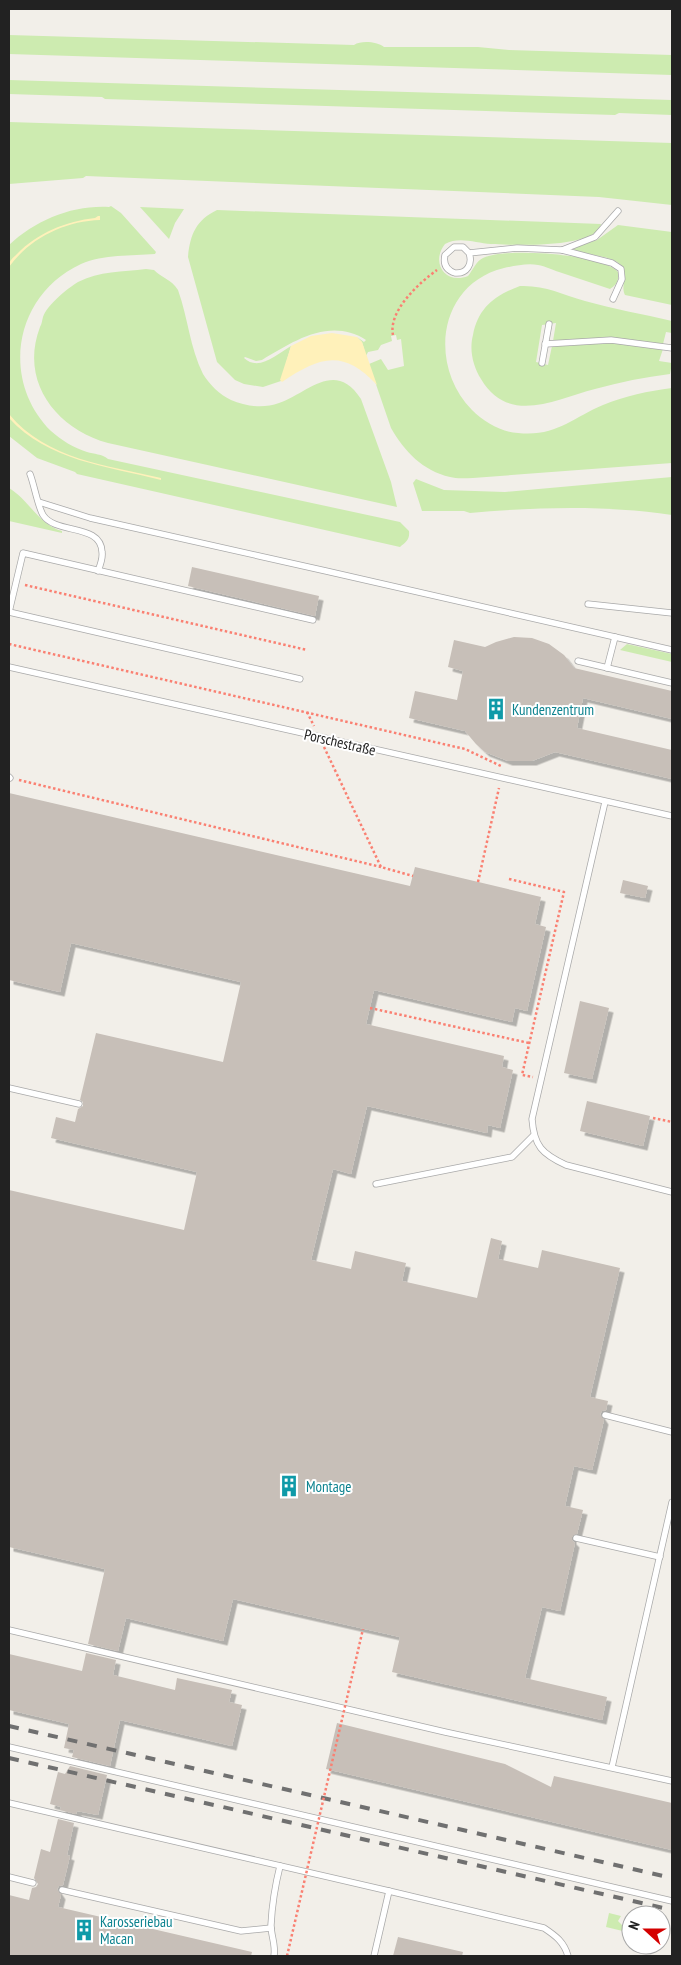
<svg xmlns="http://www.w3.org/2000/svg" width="681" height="1965" font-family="'PT Sans Narrow',sans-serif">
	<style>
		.grass { fill: #cdebb0 }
		.sand { fill: #fff1ba }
		.building { fill: #c7bfb8; filter: url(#shadow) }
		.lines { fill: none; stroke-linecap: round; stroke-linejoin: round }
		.service-casing { stroke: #a9a9a9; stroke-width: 7 }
		.path { stroke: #fa8072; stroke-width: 2.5; stroke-dasharray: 2.5 2.5; stroke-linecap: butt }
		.service { stroke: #fff; stroke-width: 5.5 }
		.rail { stroke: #707070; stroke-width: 4; stroke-dasharray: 10 10; stroke-linecap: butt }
		.path-bridge { stroke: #fa8072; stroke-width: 2.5; stroke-dasharray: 2.5 2.5; stroke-linecap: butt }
		.labels { text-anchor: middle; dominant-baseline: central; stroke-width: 4; stroke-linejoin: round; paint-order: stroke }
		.culture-label { font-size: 15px; fill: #0d838f; stroke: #fff; text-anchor: start }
		.street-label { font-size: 15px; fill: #222; stroke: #fff }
	</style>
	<defs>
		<filter id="shadow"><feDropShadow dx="4.5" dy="4.5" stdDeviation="0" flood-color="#0004"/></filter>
	</defs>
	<rect width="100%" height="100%" fill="#f2efe9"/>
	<g class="grass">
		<path d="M9,35L354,45C362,40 377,42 384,47H478L509,50L672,55V75L9,54Z"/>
		<polygon points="9,80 672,100 672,115 619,113 615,115 105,99 102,97 9,94"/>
		<polygon points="9,122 672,143 672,205 599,197 86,176 83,178 9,184"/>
		<path d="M111,206L121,213L156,252L155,254C131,256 104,254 81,264C14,295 0,380 51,431C61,440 74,448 87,452C94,454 102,454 108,459L400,522L409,531C410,540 406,542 400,547L77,474L75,472L37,458L9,436V245C36,220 72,205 109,207Z"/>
		<polygon points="140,207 184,209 175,223 169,239"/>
		<path d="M217,210L601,224C597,249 511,245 491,244C476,243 459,236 445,244C430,263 446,285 468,276C473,270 476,261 483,258C504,247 604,254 618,272C619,280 617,285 610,289C593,283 576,278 559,272C553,270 545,266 538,265C527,263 515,266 504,268C438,284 428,365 472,410C484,422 501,432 518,433C556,437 572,418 603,405C625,396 648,391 672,388V463L473,478C466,478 457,479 450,477C423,471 404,451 391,428L369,364L381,359L388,370L404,366L401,339L397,340L396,335L391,336L392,341L381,345L378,350L368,352L366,356L362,342L357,337L364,342L366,340C330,317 294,341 262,360L256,361L245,357L244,358C259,372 277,354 291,346L281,381L263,387L244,384L235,380L217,362L188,257C190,235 196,220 217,210Z"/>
		<path d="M618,225L672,232V305L625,295C621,287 626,280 624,271C621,255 587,256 574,250L575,247L597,240Z"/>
		<path d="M146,269L154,270C162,278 171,279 178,290C188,318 190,348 203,374C209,384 220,395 231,400C245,406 263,409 279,403C308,393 335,359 361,399L391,482L397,507L108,443C57,429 19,382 40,327C42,324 42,320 43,317C47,305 68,288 78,282C99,271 123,272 146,269Z"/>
		<path d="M520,286C545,285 561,294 585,301C613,309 643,314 672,321V333L666,332L663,344L615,338L553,341L556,323L542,325L536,362L548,365L552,346L614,343L663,349L659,361L672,363L670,374C645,377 620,382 595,389C556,399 509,426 481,379C473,366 469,350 473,335C478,308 495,295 520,286Z"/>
		<path d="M672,477V515C605,505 538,507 470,513L464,511H422L413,483L416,479L444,490L505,492Z"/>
		<path d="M9,488C29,500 39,525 62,531V533L9,521Z"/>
		<polygon points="627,644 672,654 672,662 620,650"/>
		<polygon points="609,1913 621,1916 618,1921 624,1927 631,1929 631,1933 606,1927"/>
	</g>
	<g class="sand">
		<path d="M98,216H100V220C65,221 30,238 9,267C9,260 13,258 17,254C37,233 67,221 95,218Z"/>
		<path d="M332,333L357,337L362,342L377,385C343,348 319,357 282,382L280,380L291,346L311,336Z"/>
		<path d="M9,414C47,460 107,465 161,478V480C107,466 48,461 9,418Z"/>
	</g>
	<g class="building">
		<polygon points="192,567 319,596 315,616 188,586"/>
		<polygon points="514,637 532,638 549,644 564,655 574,668 672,691 672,719 583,698 577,728 672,750 672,779 555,752 532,761 508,761 485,752 476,744 465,731 409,718 415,691 457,700 463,671 448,667 454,640 485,647 496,642"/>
		<polygon points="9,793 410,886 415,867 541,897 535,924 546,927 527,1011 515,1008 512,1022 374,990 366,1024 504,1056 502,1067 513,1070 500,1128 488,1125 487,1133 367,1106 351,1174 333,1169 311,1260 351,1269 355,1251 406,1263 402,1281 477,1298 491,1238 502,1241 498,1259 538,1268 542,1250 620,1268 590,1397 608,1401 606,1410 602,1411 600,1414 604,1420 594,1462 592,1470 574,1466 565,1506 583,1510 577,1534 572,1537 572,1540 575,1543 560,1611 542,1607 525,1678 607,1697 602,1720 392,1672 400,1637 233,1599 223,1641 126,1618 118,1651 88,1644 105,1569 9,1547 9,1190 184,1230 197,1172 51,1138 56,1117 75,1122 78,1109 83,1106 83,1102 80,1100 96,1033 223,1062 241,982 71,943 60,992 9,980"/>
		<polygon points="623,880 648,886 645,898 620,893"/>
		<polygon points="580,1001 609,1008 592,1079 564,1073"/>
		<polygon points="587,1101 650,1116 643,1146 580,1131"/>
		<polygon points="86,1653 116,1660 113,1675 175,1690 177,1678 232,1690 229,1702 242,1705 232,1746 120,1720 110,1766 72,1757 74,1750 64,1748 69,1724 9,1710 9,1654 82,1671"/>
		<polygon points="337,1723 505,1764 551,1787 554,1776 672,1803 672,1850 326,1769"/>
		<polygon points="70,1766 107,1775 98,1815 77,1811 76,1814 60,1810 61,1807 50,1804 58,1772 65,1774"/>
		<polygon points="58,1819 74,1823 67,1855 70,1856 63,1885 59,1886 57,1889 61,1895 58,1907 252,1952 251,1956 9,1956 9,1895 29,1900 32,1888 36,1887 38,1884 34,1878 41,1849 50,1852"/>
		<polygon points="398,1937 463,1952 462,1956 393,1956"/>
	</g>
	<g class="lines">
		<g class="service-casing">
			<g id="service">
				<polyline points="562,250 612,263 621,269 622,279 613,299"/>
				<path d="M469,253C473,264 467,274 455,273C446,270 443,264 445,255L454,247H463L469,253L517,248L562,250L595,237L618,211"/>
				<polyline points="545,344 611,340 672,348"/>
				<polyline points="542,363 549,324"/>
				<path d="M30,474C34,484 38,507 43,515C56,535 101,523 102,552C103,558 100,566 98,571"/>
				<polyline points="39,502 90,518 326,571 672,650"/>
				<polyline points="588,604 672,613"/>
				<polyline points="9,612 23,553 313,620"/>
				<polyline points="9,612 300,679"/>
				<polyline points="578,661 672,683"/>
				<polyline points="9,667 672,816"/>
				<polyline points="607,668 615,637"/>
				<polyline points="9,777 10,778"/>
				<path d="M605,802L532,1119C534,1146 542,1154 566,1165L672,1192"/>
				<polyline points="9,1088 79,1104"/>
				<polyline points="376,1184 512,1157 534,1135"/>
				<polyline points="605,1415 672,1432"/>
				<polyline points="576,1538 660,1557"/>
				<polyline points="9,1630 445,1732 672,1781"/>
				<polyline points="9,1747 672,1901"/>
				<polyline points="612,1767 672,1502"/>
				<polyline points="9,1803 389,1891 374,1956"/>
				<polyline points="9,1877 33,1883"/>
				<polyline points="62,1890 241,1931 271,1928"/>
				<path d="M389,1891L544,1928C556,1936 564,1942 568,1956"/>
				<path d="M274,1956C276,1945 271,1936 271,1925C272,1905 275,1886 280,1866"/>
			</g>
		</g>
		<g class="path">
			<path d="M393,335C388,311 419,283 437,270"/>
			<polyline points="25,585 307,650"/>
			<polyline points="9,644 465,749 503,767"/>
			<polyline points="307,712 314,726"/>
			<polyline points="324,747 381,867 413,876"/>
			<polyline points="19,780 381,867"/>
			<polyline points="509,879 564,892 522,1075 533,1077"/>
			<polyline points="478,882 499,788"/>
			<polyline points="370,1008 529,1043"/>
			<polyline points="653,1118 672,1122"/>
		</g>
		<use href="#service" class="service"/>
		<g class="rail">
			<polyline points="9,1726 672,1878"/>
			<polyline points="9,1758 672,1910"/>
		</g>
		<polyline class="path-bridge" points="287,1956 363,1629"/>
	</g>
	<defs>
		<g id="building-bare" transform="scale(1.725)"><path d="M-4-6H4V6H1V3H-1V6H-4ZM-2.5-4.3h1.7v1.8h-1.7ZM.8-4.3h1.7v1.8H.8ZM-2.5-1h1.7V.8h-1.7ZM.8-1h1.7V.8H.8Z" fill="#0f9aa8" stroke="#fff" stroke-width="2.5" paint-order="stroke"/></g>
	</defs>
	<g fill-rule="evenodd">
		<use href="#building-bare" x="496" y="709"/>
		<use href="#building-bare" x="289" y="1486"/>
		<use href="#building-bare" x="84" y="1930"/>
	</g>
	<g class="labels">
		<g class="culture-label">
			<text x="512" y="709">Kundenzentrum</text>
			<text x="306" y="1486">Montage</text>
			<text x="100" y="1921">Karosseriebau<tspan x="100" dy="17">Macan</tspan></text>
		</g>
		<g class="street-label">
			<text transform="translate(340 742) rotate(13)">Porschestraße</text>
		</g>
	</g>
	<rect width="681" height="1965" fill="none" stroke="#222222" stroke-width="20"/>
	<g transform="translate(646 1930) rotate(291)"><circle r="24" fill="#ffffff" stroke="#a7a7a7"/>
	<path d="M0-4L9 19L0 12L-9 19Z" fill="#d40000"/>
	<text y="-8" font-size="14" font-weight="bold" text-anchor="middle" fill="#222222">N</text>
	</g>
</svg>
